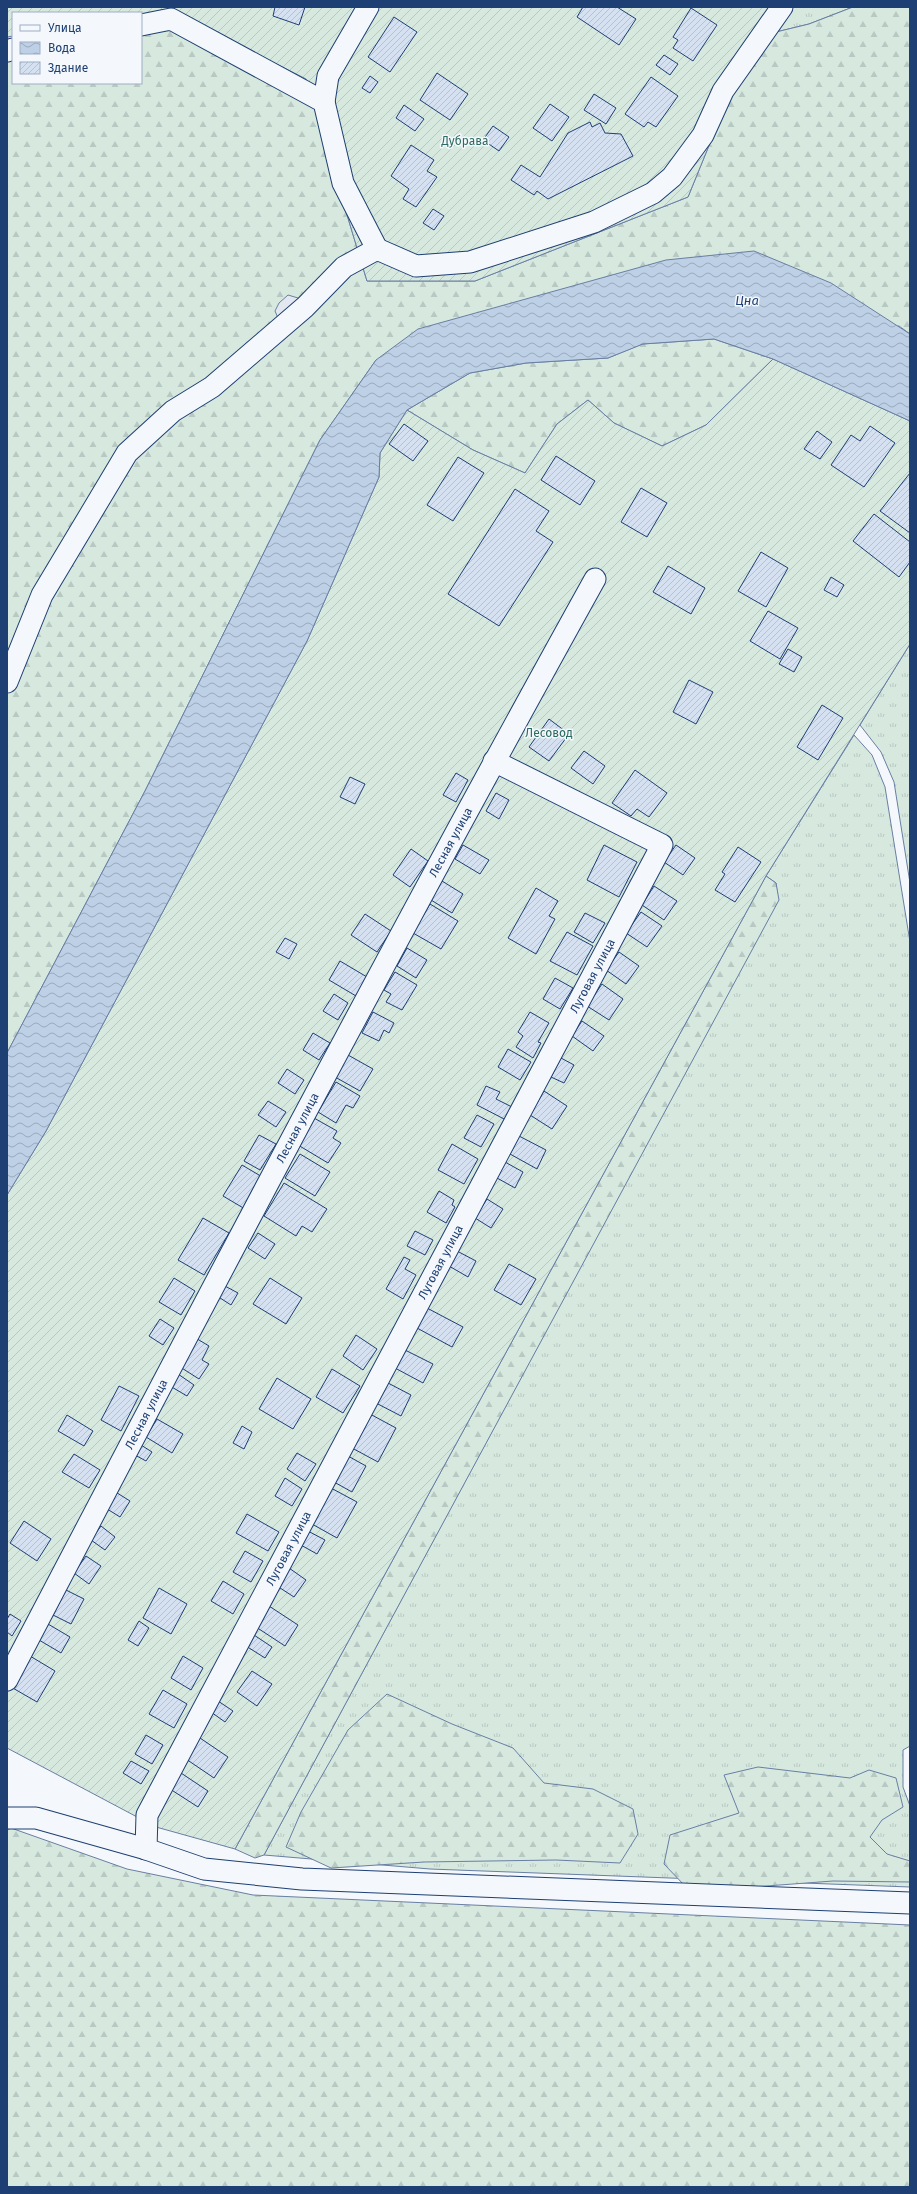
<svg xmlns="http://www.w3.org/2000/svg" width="917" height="2194" font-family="'Fira Sans',sans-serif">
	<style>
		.grass { fill: url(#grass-tufts); stroke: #687fa3 }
		.forest { fill: url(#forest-firs); stroke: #687fa3 }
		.garden { fill: url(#garden-furrows); stroke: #687fa3 }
		.parking { fill: #e3e8f0; stroke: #687fa3 }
		.water { fill: url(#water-waves); stroke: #687fa3 }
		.building { fill: url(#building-hatch); stroke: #1d3f73 }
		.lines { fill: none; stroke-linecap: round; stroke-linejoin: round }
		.minor-casing { stroke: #1d3f73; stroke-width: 23 }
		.minor { stroke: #f4f7fb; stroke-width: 21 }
		.labels { text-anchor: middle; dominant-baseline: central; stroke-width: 3; stroke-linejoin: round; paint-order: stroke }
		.park-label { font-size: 12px; fill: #2c6c60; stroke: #f4f7fb }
		.street-label { font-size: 12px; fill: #1d3f73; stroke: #f4f7fb }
		.water-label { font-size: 13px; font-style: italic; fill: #1d3f73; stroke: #f4f7fb }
	</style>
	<defs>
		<pattern id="grass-tufts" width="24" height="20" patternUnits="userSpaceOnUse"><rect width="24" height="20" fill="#d7e8df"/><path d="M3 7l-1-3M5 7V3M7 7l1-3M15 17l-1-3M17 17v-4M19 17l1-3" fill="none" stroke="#b8c8c3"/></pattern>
		<pattern id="forest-firs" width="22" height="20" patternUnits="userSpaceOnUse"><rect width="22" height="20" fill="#d7e8df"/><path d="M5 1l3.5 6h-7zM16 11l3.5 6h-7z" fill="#b8c8c3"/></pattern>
		<pattern id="garden-furrows" width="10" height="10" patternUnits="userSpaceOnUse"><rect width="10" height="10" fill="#d7e8df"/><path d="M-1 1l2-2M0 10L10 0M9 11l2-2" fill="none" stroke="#b8c8c3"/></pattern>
		<pattern id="water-waves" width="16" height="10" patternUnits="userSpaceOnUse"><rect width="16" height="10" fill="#bed0e5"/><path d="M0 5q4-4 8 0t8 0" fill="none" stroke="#9aaabe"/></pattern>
		<pattern id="building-hatch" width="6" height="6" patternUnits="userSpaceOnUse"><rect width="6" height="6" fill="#d5e0f0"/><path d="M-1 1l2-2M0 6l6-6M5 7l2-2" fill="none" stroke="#b6c1d1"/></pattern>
	</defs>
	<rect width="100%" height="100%" fill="#f4f7fb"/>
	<g class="grass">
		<polygon points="790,7 853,7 809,24 772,33"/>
		<polygon points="910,644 910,883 894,782 881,752 860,725"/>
		<polygon points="854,735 872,755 885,787 910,942 910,1746 903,1750 903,1787 910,1806 910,1887 430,1869 264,1855 778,900 776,883 766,876"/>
	</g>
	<g class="forest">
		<polygon points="853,7 910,7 910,334 899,326 376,360 320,440 145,791 7,1053 7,37 13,36 13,83 141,83 141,16 173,11 306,79 367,281 475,281 688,197 730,94 772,33 809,24"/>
		<polygon points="714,339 773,359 706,425 662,446 614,423 588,400 557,424 525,473 473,450 407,410 470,373 526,363 608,358 642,344"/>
		<polygon points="766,876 776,883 779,900 264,1855 255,1858 235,1849"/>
		<polygon points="387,1694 452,1724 513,1748 544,1783 593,1789 633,1809 638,1834 620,1863 556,1860 424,1862 331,1868 286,1847 301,1812 348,1730"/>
		<polygon points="758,1767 850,1778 869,1770 896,1778 903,1807 882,1820 870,1837 887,1854 910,1861 910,1882 833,1881 740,1888 685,1886 664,1864 670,1835 739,1813 724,1775"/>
		<polygon points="11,1828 127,1869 253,1895 910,1925 910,2187 7,2187 7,1830"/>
	</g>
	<g class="garden">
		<polygon points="7,7 790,7 730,94 688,197 475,281 367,281 306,79 173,11 141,16 141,13 13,13 13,36 7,37"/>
		<polygon points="773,359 910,421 910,644 766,876 235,1849 156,1827 7,1748 7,1195 46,1131 307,641 379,477 380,453 407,410 473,450 525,473 557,424 588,400 614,423 662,446 706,425"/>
	</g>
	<polygon class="parking" points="288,295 298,298 305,307 278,318 275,311 279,303"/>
	<polygon class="water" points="754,251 831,283 910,334 910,421 773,359 714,339 643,344 608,358 526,363 470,373 407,410 380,453 379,477 307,641 46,1131 7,1195 7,1053 145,791 320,440 376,360 418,329 666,260"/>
	<g class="building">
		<polygon points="275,7 305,7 299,25 273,16"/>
		<polygon points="583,7 617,7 636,19 619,45 577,17"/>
		<polygon points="691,8 717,25 693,61 673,48 678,40 673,37"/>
		<polygon points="394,17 417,32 390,72 368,57"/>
		<polygon points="664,55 678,64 670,75 656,65"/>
		<polygon points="437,73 468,94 450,120 420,100"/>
		<polygon points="370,76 378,82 370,93 362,88"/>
		<polygon points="651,77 678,96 656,127 648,122 644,127 625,114"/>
		<polygon points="594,94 616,108 606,124 584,110"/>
		<polygon points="550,104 569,117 552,141 533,128"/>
		<polygon points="404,105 424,119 415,131 396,118"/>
		<polygon points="590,122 592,127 600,123 605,133 621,134 633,156 548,199 537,191 534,195 511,180 521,165 540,177 568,133"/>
		<polygon points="493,126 509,137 499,151 483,140"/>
		<polygon points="411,145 434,160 427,171 437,177 416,207 403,199 409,189 391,176"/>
		<polygon points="433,209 444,216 434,230 423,223"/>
		<polygon points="404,424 428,441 413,461 389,444"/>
		<polygon points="870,426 895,443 864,487 831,465 851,435 860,441"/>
		<polygon points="817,431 832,442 820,459 804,449"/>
		<polygon points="556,456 595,481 580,505 541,480"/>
		<polygon points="458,457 484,473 453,521 427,505"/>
		<polygon points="910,473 910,533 880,511"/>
		<polygon points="641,488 667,503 647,537 621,522"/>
		<polygon points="515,489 549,511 536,531 553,542 499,626 448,594"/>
		<polygon points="874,514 910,542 910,562 899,577 853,541"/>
		<polygon points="761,552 788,568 766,607 738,591"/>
		<polygon points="668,566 705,588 691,614 653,592"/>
		<polygon points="831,577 844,585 837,597 824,590"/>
		<polygon points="768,611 798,628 780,659 750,641"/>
		<polygon points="788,649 802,657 794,672 779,664"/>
		<polygon points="689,680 713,692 696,724 673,712"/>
		<polygon points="822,705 843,718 818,760 797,747"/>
		<polygon points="549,719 569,734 549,761 529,747"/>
		<polygon points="584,751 605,766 593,784 571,768"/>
		<polygon points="635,770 667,793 649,817 637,809 631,816 612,803"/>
		<polygon points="456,773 468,780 456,802 443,795"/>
		<polygon points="350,777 365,784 355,804 340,797"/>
		<polygon points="496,793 509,800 499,819 486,811"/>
		<polygon points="463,845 489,860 480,874 455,859"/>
		<polygon points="604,845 637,862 619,897 587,880"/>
		<polygon points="676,845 695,858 683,875 664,862"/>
		<polygon points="738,847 761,862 735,902 715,890 725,874 722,872"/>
		<polygon points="411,849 428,861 410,887 393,875"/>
		<polygon points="442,881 463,894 452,913 431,900"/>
		<polygon points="654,886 677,901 664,920 642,905"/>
		<polygon points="536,888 558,901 549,916 555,919 536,954 508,938"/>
		<polygon points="430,904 458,921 441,949 413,933"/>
		<polygon points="641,912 662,926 647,947 626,933"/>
		<polygon points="585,913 605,923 593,943 574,932"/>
		<polygon points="365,914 391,931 377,952 351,935"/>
		<polygon points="567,932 593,946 577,975 550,961"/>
		<polygon points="285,938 297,944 289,959 276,952"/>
		<polygon points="407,948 427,960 416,978 397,966"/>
		<polygon points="619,952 639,966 626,984 606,970"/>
		<polygon points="340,961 367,977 356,996 329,980"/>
		<polygon points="395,972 417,985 402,1010 386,1002 391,994 384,990"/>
		<polygon points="555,978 573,988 560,1009 543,999"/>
		<polygon points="602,984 623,999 609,1020 587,1006"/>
		<polygon points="334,994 348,1003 338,1020 323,1011"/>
		<polygon points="373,1012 394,1023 389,1033 384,1030 379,1041 362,1033"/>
		<polygon points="530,1012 549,1023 538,1042 541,1043 533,1058 516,1047 523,1036 518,1032"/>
		<polygon points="582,1021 604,1036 593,1051 572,1036"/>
		<polygon points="313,1033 330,1043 319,1060 303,1050"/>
		<polygon points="508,1049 531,1062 520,1080 498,1067"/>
		<polygon points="348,1055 373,1069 360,1091 335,1077"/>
		<polygon points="561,1058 574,1065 564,1083 551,1077"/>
		<polygon points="287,1069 304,1080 295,1094 278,1083"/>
		<polygon points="336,1082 360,1096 353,1108 346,1105 336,1123 318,1112"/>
		<polygon points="486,1086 500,1092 496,1099 512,1107 506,1120 477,1105"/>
		<polygon points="544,1091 567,1106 552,1129 530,1115"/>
		<polygon points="268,1101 286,1112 276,1127 258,1115"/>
		<polygon points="477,1115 494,1124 481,1147 464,1138"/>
		<polygon points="314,1118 337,1131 333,1138 341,1143 328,1163 298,1145"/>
		<polygon points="259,1135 276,1144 260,1170 244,1161"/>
		<polygon points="519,1136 546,1150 537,1169 510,1154"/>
		<polygon points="452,1144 478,1159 464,1184 438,1170"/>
		<polygon points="300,1154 330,1172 315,1196 285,1178"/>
		<polygon points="505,1162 523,1172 515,1188 497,1178"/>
		<polygon points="242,1165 264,1178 245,1209 223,1196"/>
		<polygon points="284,1183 327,1209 312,1232 302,1226 296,1236 264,1216"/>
		<polygon points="439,1191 454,1200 452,1205 455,1207 446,1223 427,1212"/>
		<polygon points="487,1199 503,1209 491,1228 475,1218"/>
		<polygon points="203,1218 229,1233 204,1275 178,1260"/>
		<polygon points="415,1231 433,1240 425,1255 407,1246"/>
		<polygon points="258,1233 275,1244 265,1259 248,1248"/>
		<polygon points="457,1251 476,1261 468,1277 449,1266"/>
		<polygon points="404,1257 410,1260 405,1269 416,1275 403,1299 386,1289"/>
		<polygon points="509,1264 536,1279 521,1305 494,1290"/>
		<polygon points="174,1278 195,1291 181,1315 159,1302"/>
		<polygon points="270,1278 302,1298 286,1324 253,1304"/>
		<polygon points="223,1285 238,1293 231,1305 217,1296"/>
		<polygon points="427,1308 463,1327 452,1347 417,1328"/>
		<polygon points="160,1319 174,1328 163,1345 149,1336"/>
		<polygon points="356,1335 377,1349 363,1370 343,1356"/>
		<polygon points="194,1337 209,1346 202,1360 209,1364 199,1379 177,1365"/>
		<polygon points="405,1350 433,1364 423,1383 395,1368"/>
		<polygon points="332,1369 360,1386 343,1413 316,1397"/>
		<polygon points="178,1374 194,1385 187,1396 170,1386"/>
		<polygon points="277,1378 311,1399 293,1429 259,1409"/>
		<polygon points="388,1383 411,1395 401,1416 376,1403"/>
		<polygon points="119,1386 139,1396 121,1431 101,1420"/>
		<polygon points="370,1414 396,1428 378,1462 352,1448"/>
		<polygon points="67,1415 93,1431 84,1446 58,1431"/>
		<polygon points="157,1419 183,1434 172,1453 146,1437"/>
		<polygon points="242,1426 252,1432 244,1449 233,1443"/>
		<polygon points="141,1445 152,1452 146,1461 135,1455"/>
		<polygon points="297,1453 316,1464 305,1481 287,1469"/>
		<polygon points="74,1454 100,1470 89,1488 62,1472"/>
		<polygon points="348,1456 366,1466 352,1492 334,1482"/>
		<polygon points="285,1478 302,1489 292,1506 275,1496"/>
		<polygon points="331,1488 357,1502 337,1538 312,1524"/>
		<polygon points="114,1491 130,1501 120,1517 104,1507"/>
		<polygon points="247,1514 279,1532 268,1551 236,1533"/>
		<polygon points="24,1521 51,1539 37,1561 10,1543"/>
		<polygon points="101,1526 115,1537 105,1550 91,1540"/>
		<polygon points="306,1530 325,1540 317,1554 299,1544"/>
		<polygon points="245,1551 263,1561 251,1582 233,1572"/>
		<polygon points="86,1556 101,1566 89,1584 74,1573"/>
		<polygon points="289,1568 306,1580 294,1597 277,1586"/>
		<polygon points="223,1581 244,1594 233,1614 211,1601"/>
		<polygon points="159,1588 187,1604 171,1634 143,1618"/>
		<polygon points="66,1590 84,1599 71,1624 53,1615"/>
		<polygon points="269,1606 298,1625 285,1646 256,1627"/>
		<polygon points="10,1614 21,1621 12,1636 7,1632 7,1619"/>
		<polygon points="139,1621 149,1628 138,1646 128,1640"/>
		<polygon points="48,1624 70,1637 61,1653 39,1640"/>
		<polygon points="254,1635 272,1647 265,1658 246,1646"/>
		<polygon points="30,1656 55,1671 37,1702 11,1687"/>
		<polygon points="183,1656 203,1668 191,1690 171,1678"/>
		<polygon points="252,1671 272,1684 257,1706 237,1692"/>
		<polygon points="163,1690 187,1704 174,1728 149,1714"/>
		<polygon points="218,1701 233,1711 225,1722 211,1712"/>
		<polygon points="146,1735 163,1745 152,1764 135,1754"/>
		<polygon points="200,1738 228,1757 214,1778 186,1759"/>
		<polygon points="131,1761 149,1771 141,1784 123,1773"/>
		<polygon points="181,1773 208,1791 198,1807 170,1789"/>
	</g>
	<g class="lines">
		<g class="minor-casing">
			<g id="minor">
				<polyline points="141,25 171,19 324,102 343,183 377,249"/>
				<polyline points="7,51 13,49"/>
				<polyline points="324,102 328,76 368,7"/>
				<polyline points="7,682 42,595 127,453 173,411 212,387 305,307 344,267 377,249 416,266 470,262 594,222 653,193 672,177 703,135 723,91 782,7"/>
				<path id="s1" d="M7,1680C200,1311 393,943 595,579"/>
				<polyline points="7,1818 36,1818 146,1849 204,1869 302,1879 910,1903"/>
				<path id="s2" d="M146,1849L147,1815L662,845L494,761"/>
			</g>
		</g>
		<use href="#minor" class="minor"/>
	</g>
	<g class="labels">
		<g class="park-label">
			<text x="465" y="141">Дубрава</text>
			<text x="549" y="733">Лесовод</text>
		</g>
		<g class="street-label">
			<text stroke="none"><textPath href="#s1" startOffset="948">Лесная улица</textPath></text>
			<text stroke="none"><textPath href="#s2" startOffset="984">Луговая улица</textPath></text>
			<text stroke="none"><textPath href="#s1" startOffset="624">Лесная улица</textPath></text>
			<text stroke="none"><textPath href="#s2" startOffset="660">Луговая улица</textPath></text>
			<text stroke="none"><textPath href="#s1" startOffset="300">Лесная улица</textPath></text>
			<text stroke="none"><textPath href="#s2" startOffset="336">Луговая улица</textPath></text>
		</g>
		<g class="water-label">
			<text x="747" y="300">Цна</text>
		</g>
	</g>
	<rect width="917" height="2194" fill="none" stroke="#1d3f73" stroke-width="16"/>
	<rect x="12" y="12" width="130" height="72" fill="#f4f7fb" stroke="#9eadc5"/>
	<rect x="20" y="25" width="20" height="6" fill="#f4f7fb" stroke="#9eadc5"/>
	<text x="48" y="32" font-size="12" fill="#1d3f73">Улица</text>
	<rect x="20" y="42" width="20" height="12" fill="url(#water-waves)" stroke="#9eadc5"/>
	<text x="48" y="52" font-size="12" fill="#1d3f73">Вода</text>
	<rect x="20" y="62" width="20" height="12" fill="url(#building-hatch)" stroke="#9eadc5"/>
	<text x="48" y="72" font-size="12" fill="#1d3f73">Здание</text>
</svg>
